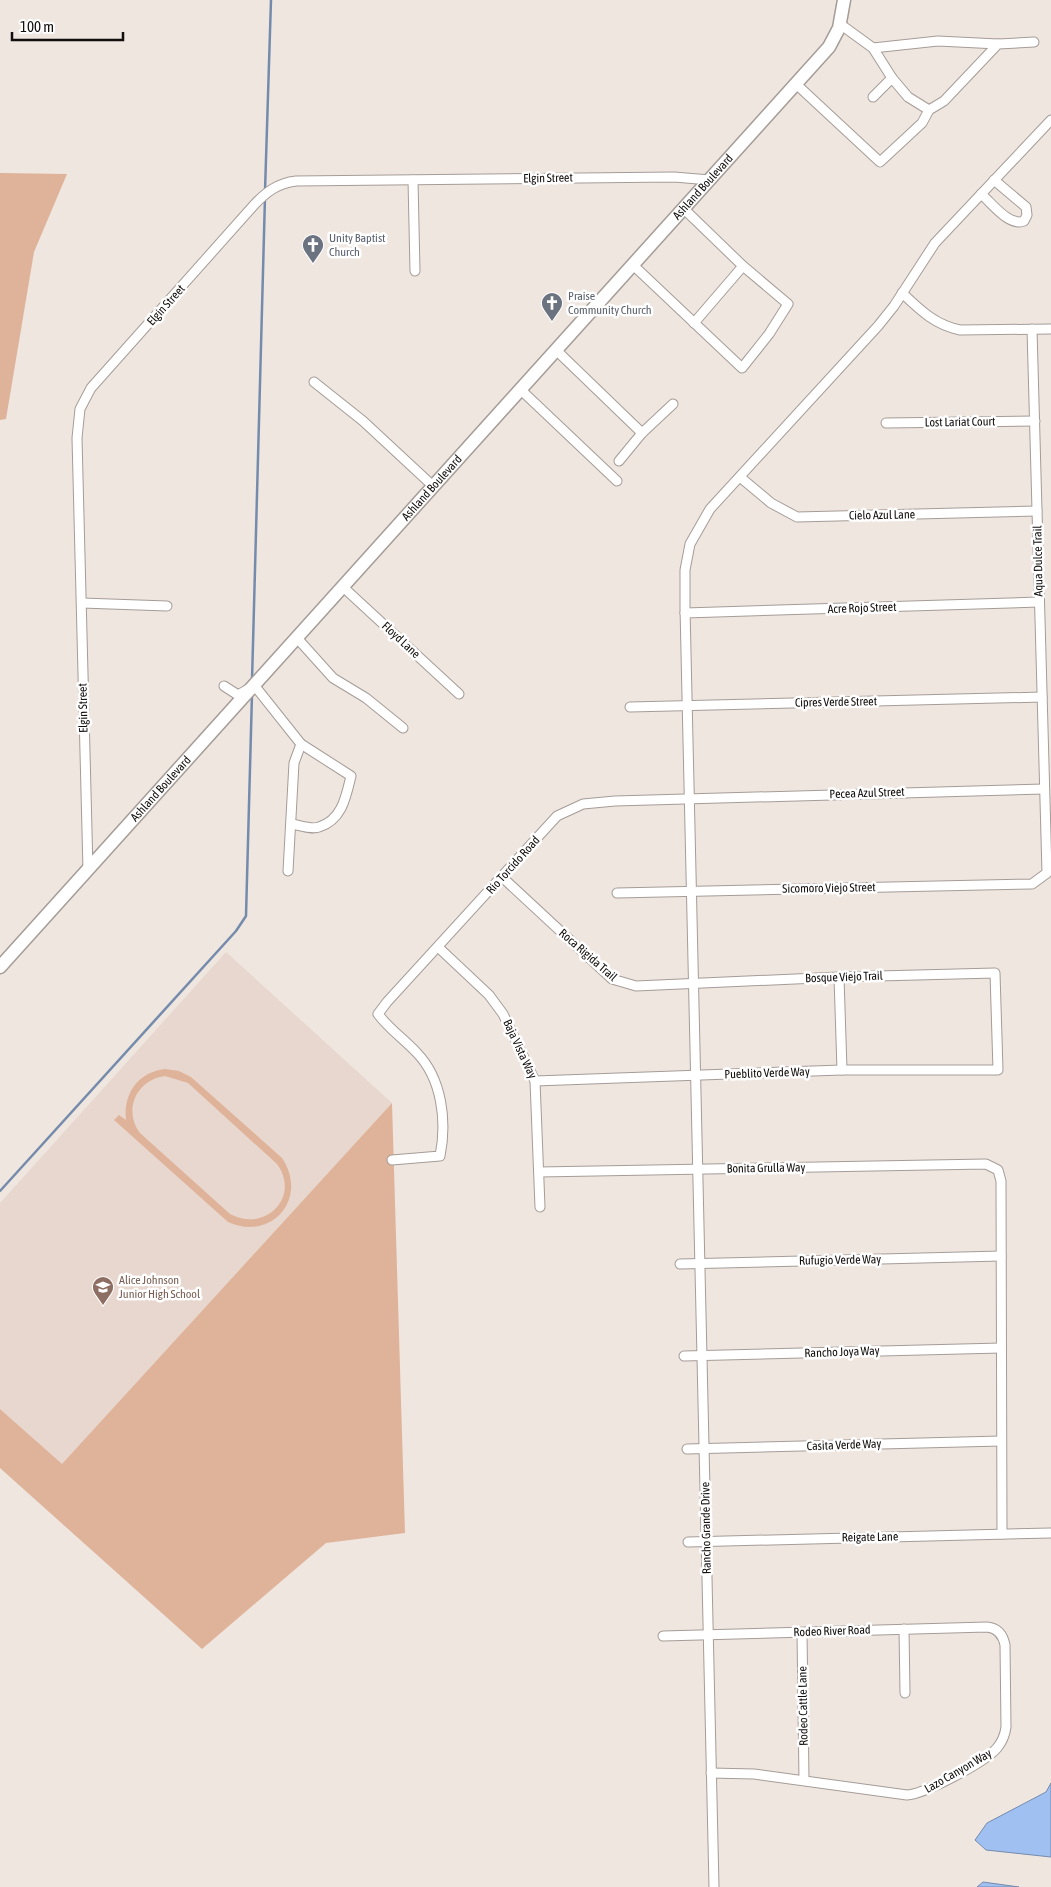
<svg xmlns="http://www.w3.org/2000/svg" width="1051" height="1887" font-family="'Asap Condensed',sans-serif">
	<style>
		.built { fill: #e8d7ce }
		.green { fill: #dfb399; fill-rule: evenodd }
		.water { fill: #9fc0f1; stroke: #748bac }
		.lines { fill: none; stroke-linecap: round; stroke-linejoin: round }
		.stream { stroke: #748bac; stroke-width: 2.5 }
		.street-casing { stroke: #a59c97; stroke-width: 11 }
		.secondary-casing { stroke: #a59c97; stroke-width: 15 }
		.street { stroke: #fff; stroke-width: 9 }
		.secondary { stroke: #fff; stroke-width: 12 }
		.labels { text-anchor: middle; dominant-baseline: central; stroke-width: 5; stroke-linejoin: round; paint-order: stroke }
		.street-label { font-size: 12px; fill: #110e0c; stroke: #fff }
		.worship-label { font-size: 12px; fill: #5b616d; stroke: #fff; text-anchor: start }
		.education-label { font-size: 12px; fill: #785e54; stroke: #fff; text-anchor: start }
	</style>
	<rect width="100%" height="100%" fill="#efe6e0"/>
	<polygon class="built" points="226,952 392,1103 62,1465 0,1409 0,1203"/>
	<g class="green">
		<polygon points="0,173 67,174 34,252 6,419 0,420"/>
		<path d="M165,1069L179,1071L191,1077L282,1158C309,1198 272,1242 228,1222L114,1120L119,1115L126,1120C123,1094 138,1072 165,1069ZM165,1076L188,1083L277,1164C301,1197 265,1233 230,1214L140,1133C123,1110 136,1080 165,1076Z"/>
		<polygon points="392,1103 405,1533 326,1543 202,1649 0,1468 0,1409 62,1464"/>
	</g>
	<g class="water">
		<polygon points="1051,1783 1051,1857 986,1850 975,1840 987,1823 1046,1792"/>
		<polygon points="983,1882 1019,1887 977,1887"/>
	</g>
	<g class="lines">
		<g class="stream">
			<polyline points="265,191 271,0"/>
			<polyline points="252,681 265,197"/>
			<polyline points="0,1191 236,931 246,916 252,694"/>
		</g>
		<g class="street-casing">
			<g id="street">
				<polyline points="840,24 873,48 892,78 908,97 929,110"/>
				<polyline points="873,48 938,41 998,44"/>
				<polyline points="796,84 880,162 922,123 929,110 944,101 998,44 1034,42"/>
				<polyline points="873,97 892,78"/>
				<polyline points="413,180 415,271"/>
				<path d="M981,194C992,203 1009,227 1024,221L1027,215L1026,207L994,180"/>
				<polyline points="633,265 742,368 769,334 788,304 743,266 684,209"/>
				<path d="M902,293C920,310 935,325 960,330L1051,329"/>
				<polyline points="694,323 743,266"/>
				<polyline points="556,350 642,433"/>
				<polyline points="314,382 363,421 433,486"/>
				<polyline points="521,390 617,481"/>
				<polyline points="886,423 1035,421"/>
				<polyline points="619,461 642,433 673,404"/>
				<polyline points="740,477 771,503 797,517 1037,511"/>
				<polyline points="343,587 459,694"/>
				<polyline points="82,603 167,606"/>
				<polyline points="685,613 1039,602"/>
				<polyline points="297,638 333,678 366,698 403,728"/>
				<path d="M224,686L238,695L252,687L258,690L301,744L351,776C346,797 342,820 319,827C312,830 299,825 291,824"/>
				<polyline points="630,707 1042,697"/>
				<path d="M88,870L77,438L80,409L91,388L254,205C266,192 278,183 296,181L674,177L710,180"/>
				<polyline points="288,871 294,763 301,744"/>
				<polyline points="502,877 612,979 636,986 839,977 995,973 998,1070 842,1070 535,1081"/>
				<polyline points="617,893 1032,884 1047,873 1032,329"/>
				<polyline points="438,947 489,995 503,1014 535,1081 540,1207"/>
				<polyline points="839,977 842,1070"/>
				<path d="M392,1160L440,1156C447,1121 442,1079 417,1053C404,1039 389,1029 378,1014L387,1002L557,816L583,804L615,801L1044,789"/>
				<polyline points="539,1172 986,1164 998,1170 1001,1181 1002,1534"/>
				<polyline points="680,1264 1001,1256"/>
				<polyline points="684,1356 1001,1348"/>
				<polyline points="687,1449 1001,1441"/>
				<polyline points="688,1542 1051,1533"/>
				<polyline points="904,1629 905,1693"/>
				<polyline points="802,1633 804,1780"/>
				<path d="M663,1636L987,1627C998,1628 1003,1635 1005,1645L1006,1727C1005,1735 1002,1742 997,1748C985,1762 925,1794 907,1795L754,1774L711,1773"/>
				<polyline points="714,1887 685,608 685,570 690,544 710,509 878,326 894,306 935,243 1051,120"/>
			</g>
		</g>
		<g class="secondary-casing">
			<g id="secondary">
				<path id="s1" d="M0,967L829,47L839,28L844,0"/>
			</g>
		</g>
		<use href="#street" class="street"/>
		<use href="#secondary" class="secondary"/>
	</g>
	<defs>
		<g id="church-pin" transform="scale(1.125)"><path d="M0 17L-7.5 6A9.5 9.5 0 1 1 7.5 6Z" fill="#6b7280" stroke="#fff"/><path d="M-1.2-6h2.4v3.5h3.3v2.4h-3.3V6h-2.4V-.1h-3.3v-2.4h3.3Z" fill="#fff"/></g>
		<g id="school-pin" transform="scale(1.125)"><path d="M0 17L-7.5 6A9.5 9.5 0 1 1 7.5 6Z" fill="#8d6e63" stroke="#fff"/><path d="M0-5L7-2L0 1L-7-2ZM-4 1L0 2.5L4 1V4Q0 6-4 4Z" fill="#fff"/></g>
	</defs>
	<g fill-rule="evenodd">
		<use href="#church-pin" x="313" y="245"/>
		<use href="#church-pin" x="552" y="303"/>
		<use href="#school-pin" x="103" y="1287"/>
	</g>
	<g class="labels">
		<g class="street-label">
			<text transform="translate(548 178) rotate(-1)">Elgin Street</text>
			<text stroke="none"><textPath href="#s1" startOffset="1050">Ashland Boulevard</textPath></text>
			<text transform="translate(166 305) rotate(-48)">Elgin Street</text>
			<text transform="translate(960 422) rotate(-1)">Lost Lariat Court</text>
			<text stroke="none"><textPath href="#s1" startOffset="645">Ashland Boulevard</textPath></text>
			<text transform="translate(882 515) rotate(-1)">Cielo Azul Lane</text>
			<text transform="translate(1038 561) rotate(-91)">Aqua Dulce Trail</text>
			<text transform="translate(862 608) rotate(-2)">Acre Rojo Street</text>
			<text transform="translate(401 640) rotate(43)">Floyd Lane</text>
			<text transform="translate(836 702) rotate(-1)">Cipres Verde Street</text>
			<text transform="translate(83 708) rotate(-91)">Elgin Street</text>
			<text stroke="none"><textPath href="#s1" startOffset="240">Ashland Boulevard</textPath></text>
			<text transform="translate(867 793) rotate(-2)">Pecea Azul Street</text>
			<text transform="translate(513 865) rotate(-48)">Rio Torcido Road</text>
			<text transform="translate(829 888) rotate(-1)">Sicomoro Viejo Street</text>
			<text transform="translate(588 955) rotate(41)">Roca Rigida Trail</text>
			<text transform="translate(844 977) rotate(-2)">Bosque Viejo Trail</text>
			<text transform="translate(520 1049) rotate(65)">Baja Vista Way</text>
			<text transform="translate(767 1073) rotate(-2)">Pueblito Verde Way</text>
			<text transform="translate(766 1168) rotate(-1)">Bonita Grulla Way</text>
			<text transform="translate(840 1260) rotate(-1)">Rufugio Verde Way</text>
			<text transform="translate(842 1352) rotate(-2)">Rancho Joya Way</text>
			<text transform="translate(844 1445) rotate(-2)">Casita Verde Way</text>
			<text transform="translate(706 1528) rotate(-91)">Rancho Grande Drive</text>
			<text transform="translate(870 1537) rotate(-1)">Reigate Lane</text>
			<text transform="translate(832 1631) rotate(-2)">Rodeo River Road</text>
			<text transform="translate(803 1706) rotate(-91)">Rodeo Cattle Lane</text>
			<text transform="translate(958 1771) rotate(-30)">Lazo Canyon Way</text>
		</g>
		<g class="worship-label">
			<text x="329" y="238">Unity Baptist<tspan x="329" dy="14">Church</tspan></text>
			<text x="568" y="296">Praise<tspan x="568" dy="14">Community Church</tspan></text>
		</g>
		<g class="education-label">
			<text x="119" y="1280">Alice Johnson<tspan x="119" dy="14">Junior High School</tspan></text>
		</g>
	</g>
	<path d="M12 32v8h111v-8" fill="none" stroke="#110e0c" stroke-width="2.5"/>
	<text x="20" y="32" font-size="15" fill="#110e0c" stroke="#ffffff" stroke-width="4" paint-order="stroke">100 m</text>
</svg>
